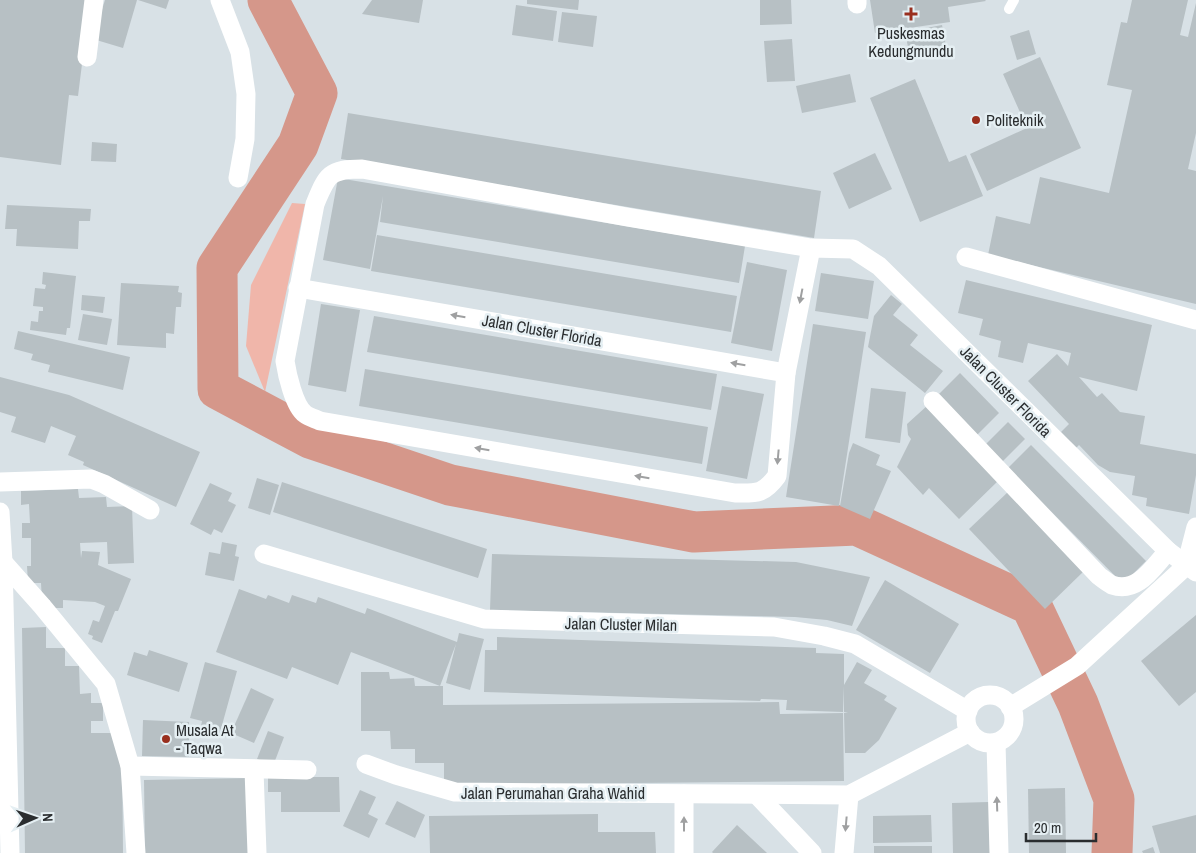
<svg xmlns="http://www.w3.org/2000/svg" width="1196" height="853" font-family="'Archivo Narrow',sans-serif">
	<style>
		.green { fill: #f0b6aa }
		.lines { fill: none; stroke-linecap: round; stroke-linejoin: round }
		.river { stroke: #d5978a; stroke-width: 41 }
		.building { fill: #b7c0c4 }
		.lane { stroke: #fff; stroke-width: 10 }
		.street { stroke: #fff; stroke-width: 19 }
		.oneway { fill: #9fa0a1 }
		.poi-dot { fill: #992f1e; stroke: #e5eff3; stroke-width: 2 }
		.labels { text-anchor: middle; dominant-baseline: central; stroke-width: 5; stroke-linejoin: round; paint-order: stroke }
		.poi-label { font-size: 16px; fill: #2a2d2f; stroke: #e5eff3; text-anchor: start }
		.street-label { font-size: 16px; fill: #2a2d2f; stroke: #e5eff3 }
	</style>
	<rect width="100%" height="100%" fill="#d8e1e6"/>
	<polygon class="green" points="292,203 305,204 265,392 246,346 251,285"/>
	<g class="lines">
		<polyline class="river" points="268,0 317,93 298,145 217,268 218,389 310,438 450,485 694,532 857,525 1031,605 1078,704 1114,799 1112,853"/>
	</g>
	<g class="building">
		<polygon points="0,0 90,0 78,96 69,95 61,165 0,157"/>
		<polygon points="105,0 137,0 123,48 93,39"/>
		<polygon points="138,0 169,0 166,9"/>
		<polygon points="372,0 423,0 419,23 362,14"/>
		<polygon points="527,0 579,0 578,10 527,4"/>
		<polygon points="760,0 791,0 792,24 760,25"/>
		<polygon points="870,0 985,0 986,1 948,7 950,22 875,33"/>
		<polygon points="1132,0 1188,0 1180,35 1188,37 1196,3 1196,133 1188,169 1196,171 1196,304 988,255 996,216 1030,224 1040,177 1109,193 1132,90 1107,85 1121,22 1127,23"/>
		<polygon points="516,5 557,11 553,41 512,35"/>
		<polygon points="562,12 597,16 593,47 558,42"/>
		<polygon points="942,25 946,46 909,52 905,32"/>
		<polygon points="1029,30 1036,54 1017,60 1010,36"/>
		<polygon points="792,39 795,81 767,82 764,41"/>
		<polygon points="1040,57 1081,148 987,191 970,154 1027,128 1003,74"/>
		<polygon points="850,74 856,102 802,113 796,86"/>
		<polygon points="915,79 949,162 966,155 983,196 920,222 870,98"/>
		<polygon points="348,113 821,191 814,238 341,159"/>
		<polygon points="92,142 117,144 116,162 91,161"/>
		<polygon points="875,153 892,189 849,209 833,173"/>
		<polygon points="338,178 745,246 739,283 380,222 383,196 370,269 323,260"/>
		<polygon points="7,205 91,209 90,221 79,221 78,249 16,246 17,229 5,229"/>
		<polygon points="377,235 737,296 731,332 371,271"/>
		<polygon points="747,262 787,270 772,351 731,343"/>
		<polygon points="43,272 76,276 70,328 67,328 66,335 30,330 31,321 38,322 39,311 43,311 43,307 33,306 35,288 45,289 46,285 42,284"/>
		<polygon points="821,273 874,281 868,319 815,311"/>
		<polygon points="966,280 1152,325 1137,391 1079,377 1097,397 1102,393 1120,412 1145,416 1140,444 1196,454 1196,475 1189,514 1146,506 1147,498 1132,495 1135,476 1110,472 1098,465 1079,445 1076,448 1061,432 1069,424 1028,381 1057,354 1068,366 1071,353 1028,343 1023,363 998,357 1001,341 979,335 983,319 958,313"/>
		<polygon points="121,283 179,286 178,292 182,293 181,307 176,307 174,334 166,333 166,348 117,345"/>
		<polygon points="82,295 105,297 103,313 81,310"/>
		<polygon points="891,295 902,304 893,315 918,335 910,345 943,371 925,393 868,347 874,316"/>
		<polygon points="321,304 360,310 346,392 308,385"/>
		<polygon points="83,314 112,319 107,345 78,340"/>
		<polygon points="374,316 717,374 711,410 367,352"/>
		<polygon points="813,324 866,332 839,506 786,497"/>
		<polygon points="18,331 130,357 123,390 48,372 50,365 31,360 33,354 14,349"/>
		<polygon points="365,369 708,427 702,464 359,406"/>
		<polygon points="960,373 999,413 976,436 937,396"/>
		<polygon points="0,377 69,395 200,452 176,507 83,465 84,462 68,455 76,436 51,426 45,443 11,432 16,417 0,412"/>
		<polygon points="722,386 764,394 747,479 706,471"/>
		<polygon points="871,388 906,392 900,443 865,438"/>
		<polygon points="928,405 999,480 959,519 929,488 923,495 897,467 911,439 908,435 907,424"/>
		<polygon points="1008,422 1025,439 1002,462 985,445"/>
		<polygon points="853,443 880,455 876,465 891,471 870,519 840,506 849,453"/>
		<polygon points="1031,445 1146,561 1123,584 1008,468"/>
		<polygon points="257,478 279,485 270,515 248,508"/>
		<polygon points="282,482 487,549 478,578 273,512"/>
		<polygon points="210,483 232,493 228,501 236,505 222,533 214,529 211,535 190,524"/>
		<polygon points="78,489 79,498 106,497 107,507 132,506 134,563 108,564 107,542 80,543 81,558 82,551 100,552 98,565 131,579 118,611 115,611 102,643 92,639 93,636 88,634 93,620 99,622 105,606 95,602 63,600 63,608 50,608 50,600 42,601 41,583 28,583 27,566 31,566 31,538 22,538 22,523 30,523 29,504 21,505 21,491"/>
		<polygon points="1009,491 1085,570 1045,609 969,529"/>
		<polygon points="222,542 237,545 235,556 239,557 234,581 205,575 209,552 220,554"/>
		<polygon points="492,554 796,562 870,577 852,626 827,620 795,617 490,610"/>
		<polygon points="885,580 959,624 930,673 856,630"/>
		<polygon points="239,589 266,599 268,595 289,603 292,595 316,603 318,597 365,614 367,608 457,642 459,633 484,639 470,690 446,683 456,644 440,686 443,686 443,705 779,702 780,714 843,713 844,781 444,785 444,763 415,763 415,749 391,749 390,731 361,731 361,672 389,672 390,679 414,678 415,686 440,686 351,652 338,685 292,667 287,679 216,652"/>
		<polygon points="1196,615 1196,692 1179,706 1141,661"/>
		<polygon points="46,627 46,648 65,648 65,666 79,666 80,694 91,693 91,703 103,703 103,721 91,721 91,733 115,733 122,739 123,853 25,853 22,628"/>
		<polygon points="497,637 816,648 816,653 844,654 844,685 857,662 872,670 864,683 887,696 884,700 897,708 879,740 865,753 845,753 844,713 848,712 844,712 844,686 843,712 786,710 787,700 761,699 760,701 484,692 485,650 497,650"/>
		<polygon points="149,650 188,663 179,692 127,675 134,652 147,656"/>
		<polygon points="205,662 237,671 219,736 200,731 202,721 190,718"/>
		<polygon points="251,688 274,699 254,743 231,733"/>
		<polygon points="143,720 189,722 189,757 142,756"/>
		<polygon points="268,731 284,737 273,766 257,759"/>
		<polygon points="268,777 339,777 340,812 281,812 281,792 268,792"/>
		<polygon points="250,778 251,853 145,853 144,780"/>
		<polygon points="1065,788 1066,853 1029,853 1028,789"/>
		<polygon points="360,790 376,797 368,814 378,819 369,838 343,826"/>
		<polygon points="397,801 425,815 415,838 385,824"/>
		<polygon points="989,802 990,853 953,853 952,803"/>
		<polygon points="598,814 598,832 655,832 656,853 430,853 429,816"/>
		<polygon points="931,815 932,842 873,843 873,816"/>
		<polygon points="1196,815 1196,853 1160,853 1152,826"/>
		<polygon points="737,825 767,853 713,853 712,852"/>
		<rect x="874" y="846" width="58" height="7"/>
		<polygon points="1153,847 1155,853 1143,853 1142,851"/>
	</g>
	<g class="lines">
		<polyline class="lane" points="1009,9 1014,0"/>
		<g class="street">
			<polyline points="220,0 240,52 246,94 245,139 238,178"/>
			<polyline points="857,0 857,4"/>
			<polyline points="87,57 94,0"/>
			<path d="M811,248L786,373L777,476C763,495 756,493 735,493L320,421C316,419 309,417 305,414C294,406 287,374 285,361L315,204C327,175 329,169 362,169L627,217L811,248L853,249L879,266L1168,551L1196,572"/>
			<polyline points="966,257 1196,320"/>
			<polyline points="298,288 786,373"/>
			<path d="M933,401L1099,576C1103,579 1108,583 1112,585C1138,594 1153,567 1168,551"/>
			<polyline points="0,482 91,479 104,484 150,510"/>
			<polyline points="0,512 3,562 10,853"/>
			<polyline points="264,554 484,619 774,627 824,636 855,644 968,711"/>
			<polyline points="3,562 42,606 106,684 130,766 136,853"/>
			<circle cx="990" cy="719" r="24"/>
			<polyline points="1010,707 1077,666 1186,566 1196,527"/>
			<polyline points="996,743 999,853"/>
			<polyline points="366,764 396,775 455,792 849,795 970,732"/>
			<polyline points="130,766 307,770"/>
			<polyline points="254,770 257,853"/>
			<polyline points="684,794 684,853"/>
			<polyline points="757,795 812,853"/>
			<polyline points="844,853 849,795"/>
		</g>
	</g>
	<defs><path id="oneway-solid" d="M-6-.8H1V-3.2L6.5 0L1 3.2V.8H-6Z" transform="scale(1.25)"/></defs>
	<g class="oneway">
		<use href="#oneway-solid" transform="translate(801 296) rotate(101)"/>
		<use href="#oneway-solid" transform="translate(458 316) rotate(-170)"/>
		<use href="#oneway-solid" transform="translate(738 364) rotate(-170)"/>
		<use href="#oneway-solid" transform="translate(482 449) rotate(-170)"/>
		<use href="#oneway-solid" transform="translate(778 457) rotate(95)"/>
		<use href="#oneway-solid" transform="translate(642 477) rotate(-170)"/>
		<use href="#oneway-solid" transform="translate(997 804) rotate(-92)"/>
		<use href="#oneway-solid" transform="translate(684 824) rotate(-90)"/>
		<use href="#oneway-solid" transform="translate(846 824) rotate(95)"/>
	</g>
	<g class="poi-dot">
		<path d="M908.5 6.5h5v5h5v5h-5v5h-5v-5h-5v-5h5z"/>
		<circle cx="976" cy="120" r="5"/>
		<circle cx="166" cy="739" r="5"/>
	</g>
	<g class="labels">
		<g class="poi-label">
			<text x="911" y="33" text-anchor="middle">Puskesmas<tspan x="911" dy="18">Kedungmundu</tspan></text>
			<text x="986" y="120">Politeknik</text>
			<text x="176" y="730">Musala At<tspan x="176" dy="18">- Taqwa</tspan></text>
		</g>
		<g class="street-label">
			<text transform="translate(542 330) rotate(10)">Jalan Cluster Florida</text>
			<text transform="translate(1006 391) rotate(45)">Jalan Cluster Florida</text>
			<text transform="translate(621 624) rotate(1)">Jalan Cluster Milan</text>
			<text x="553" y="793">Jalan Perumahan Graha Wahid</text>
		</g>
	</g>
	<g transform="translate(35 818) rotate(88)" stroke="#e5eff3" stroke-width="4" paint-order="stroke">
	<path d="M0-4L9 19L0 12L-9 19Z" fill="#2a2d2f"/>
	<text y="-8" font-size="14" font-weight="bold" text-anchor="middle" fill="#2a2d2f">N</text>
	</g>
	<path d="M1026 833v8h70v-8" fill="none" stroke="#2a2d2f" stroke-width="2.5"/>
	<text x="1034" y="833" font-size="15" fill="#2a2d2f" stroke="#e5eff3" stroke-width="4" paint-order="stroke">20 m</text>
</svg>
